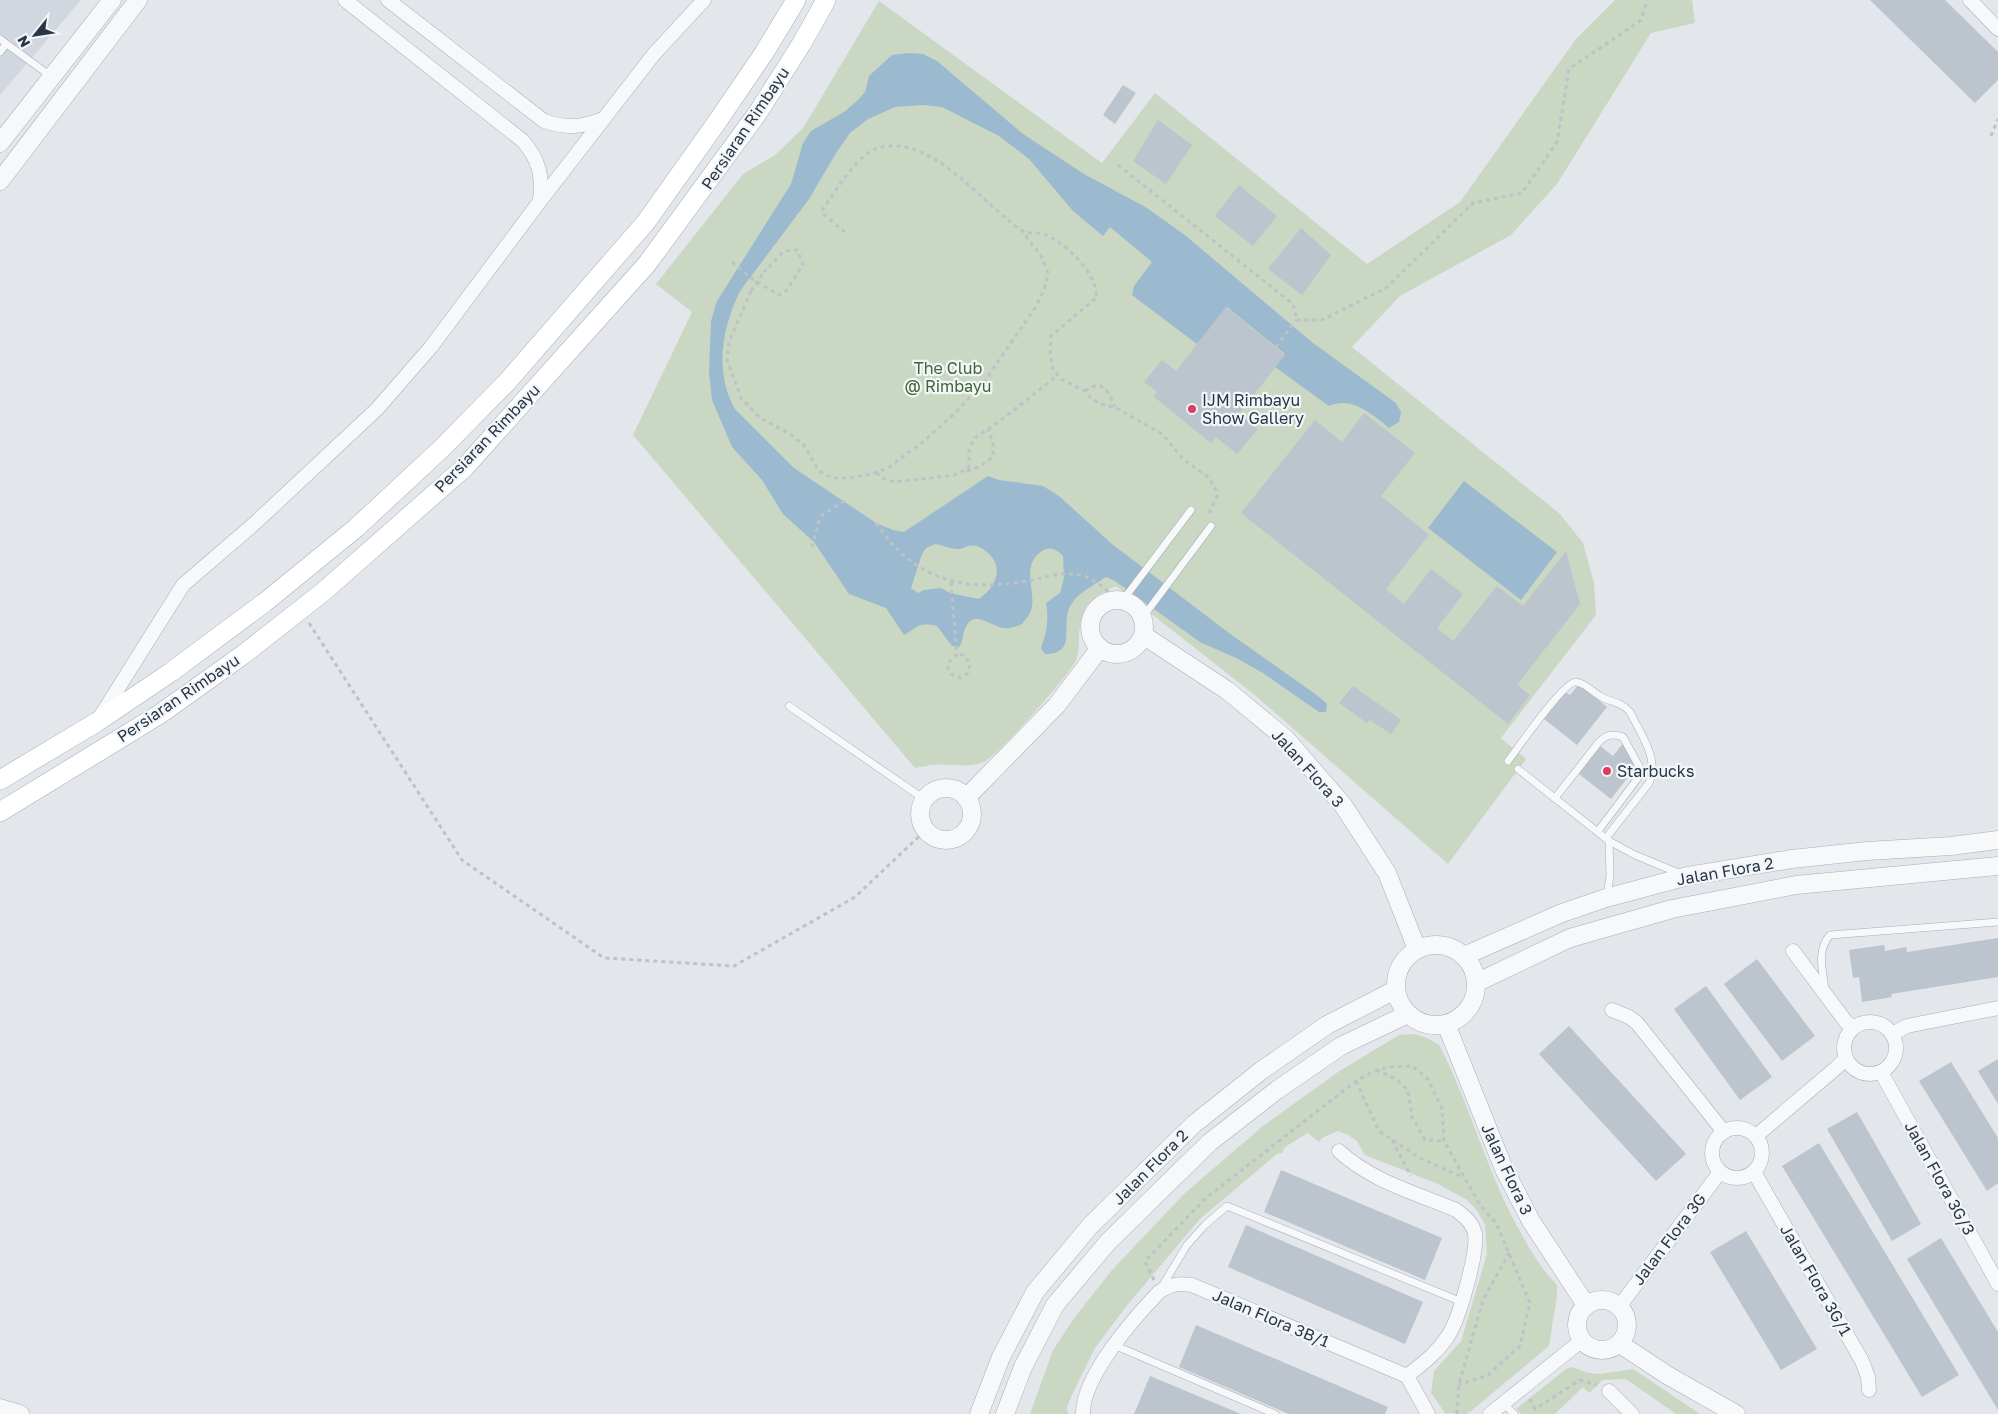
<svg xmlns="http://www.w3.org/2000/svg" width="1998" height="1414" font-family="'Golos Text',sans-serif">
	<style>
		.built { fill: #d1d7df }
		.green { fill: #cad7c3 }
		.water { fill: #9bb9cf; fill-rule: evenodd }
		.building { fill: #bcc4cd }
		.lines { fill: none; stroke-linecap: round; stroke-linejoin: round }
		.service-casing { stroke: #a7aeb7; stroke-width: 8 }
		.minor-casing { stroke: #a7aeb7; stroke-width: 15 }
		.tertiary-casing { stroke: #a7aeb7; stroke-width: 19 }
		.secondary-casing { stroke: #a7aeb7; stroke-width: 20 }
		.path { stroke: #bdc2c8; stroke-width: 3; stroke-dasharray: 4 4; stroke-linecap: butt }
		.service { stroke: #f6f8fa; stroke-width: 7 }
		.minor { stroke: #f6f8fa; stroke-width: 14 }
		.tertiary { stroke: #f6f8fa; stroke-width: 18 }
		.secondary { stroke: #fff; stroke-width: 19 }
		.path-bridge { stroke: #bdc2c8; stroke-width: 3; stroke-dasharray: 4 4; stroke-linecap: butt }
		.poi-dot { fill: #db3e63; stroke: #f3f6f9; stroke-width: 2 }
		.labels { text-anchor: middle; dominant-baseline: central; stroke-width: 4.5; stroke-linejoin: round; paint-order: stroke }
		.street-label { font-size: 16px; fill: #293646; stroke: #f3f6f9 }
		.park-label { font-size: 16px; fill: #416435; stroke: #f3f6f9 }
		.poi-label { font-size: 16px; fill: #293646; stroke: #f3f6f9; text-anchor: start }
	</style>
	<rect width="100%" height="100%" fill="#e3e7ec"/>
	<polygon class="built" points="0,0 81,0 0,95"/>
	<g class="green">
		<path d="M1615,0H1692L1695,23L1651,33L1557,184L1511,235L1400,296L1352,347L1560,514L1583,543L1594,583L1596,615L1501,738L1526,759L1448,864L1256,696L1116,586C1088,599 1081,606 1079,637C1079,644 1079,653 1076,660C1069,676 998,755 984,762C967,769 951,763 934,765C928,765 922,767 915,768L633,435L692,312L656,284L743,174L775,155L803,128L879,1L1102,163L1155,93L1367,264L1460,202L1576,39Z"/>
		<path d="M1414,1034L1427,1038L1439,1045C1471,1106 1487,1174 1522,1235C1532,1253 1542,1270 1557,1285C1558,1302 1554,1310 1552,1326C1551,1334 1551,1340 1548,1347L1471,1411L1466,1414L1445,1413L1431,1393L1434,1371L1461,1341L1487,1254L1485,1225L1476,1209L1467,1200L1438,1184L1365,1155L1357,1141L1348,1135L1338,1131L1322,1138L1319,1142L1308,1133L1285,1147L1282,1153L1277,1154L1200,1219L1128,1304L1095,1348L1072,1395L1067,1407L1068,1414H1030L1053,1350L1075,1317L1112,1270L1185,1193L1263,1126L1338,1072L1399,1035Z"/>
		<polygon points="1572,1367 1589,1373 1600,1374 1633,1369 1700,1414 1676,1414 1626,1379 1603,1380 1589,1393 1583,1387 1555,1414 1521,1414 1516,1409 1566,1369"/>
	</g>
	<g class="water">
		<path d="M909,53L923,54L937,61L1023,134L1084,174L1147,208L1186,236L1313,343L1396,403L1401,412L1399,422L1389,428C1372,414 1351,396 1329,406L1275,367L1285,354L1227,307L1197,344L1132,295L1134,286L1152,262L1110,227L1103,236L1073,211L1029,159L999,136L942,107L924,105L895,107L868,119L850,133L836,153L809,199L740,291C722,328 714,372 735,409L794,468L876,523L893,530L904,532L988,476L999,480L1043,486L1059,496L1112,544L1229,633L1318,696L1327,704L1326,712H1319L1263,673L1236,658L1200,642L1115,581L1106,577C1096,584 1079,592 1072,603C1058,623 1080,654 1045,654L1041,648C1047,633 1049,619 1046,603L1060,593L1064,578L1063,556C1056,549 1050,546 1042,551C1021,565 1035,588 1032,607C1031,613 1026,619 1022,624C1016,627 1009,629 1003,628C991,626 976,611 967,625C962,632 964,641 959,647L952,646L937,626C917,622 919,627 904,635L886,608L849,594L814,542L783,514L762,480L732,447L712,400L709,372L711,321L717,301L791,184L803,143L811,131L844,112L858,100L865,92L869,76L892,55ZM935,544C943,545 949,549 958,549C965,549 968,544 976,546C981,547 986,551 989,554C1005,569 994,589 979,599L950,593L941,588L924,590L918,593L911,588L922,554L926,548Z"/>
		<polygon points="1464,481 1557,552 1521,600 1428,528"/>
	</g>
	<g class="building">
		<polygon points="1870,0 1945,0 1998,52 1998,80 1975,103"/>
		<polygon points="1123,85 1136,93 1115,124 1103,115"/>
		<polygon points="1158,120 1192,145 1166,184 1133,161"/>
		<polygon points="1239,185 1277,216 1253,246 1215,216"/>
		<polygon points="1301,228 1331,255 1302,295 1268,269"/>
		<polygon points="1226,307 1285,355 1239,414 1258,429 1237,454 1216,437 1211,443 1153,396 1157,392 1144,382 1162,360 1176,371"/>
		<polygon points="1364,413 1415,453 1381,496 1429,535 1386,589 1404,604 1431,569 1463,594 1437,628 1453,641 1497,586 1523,606 1566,551 1580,604 1517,685 1530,695 1508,724 1241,513 1315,420 1342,442"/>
		<polygon points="1579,684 1607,707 1577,745 1544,719 1565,692 1570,695"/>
		<polygon points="1353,686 1401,720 1391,734 1370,720 1367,723 1339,703"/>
		<polygon points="1624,742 1635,768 1611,799 1579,774 1600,746 1613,756"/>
		<polygon points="1998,938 1998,977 1891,994 1892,997 1862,1002 1859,977 1853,978 1849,950 1884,945 1885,951 1906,947 1907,952"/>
		<polygon points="1757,959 1815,1036 1782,1061 1724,984"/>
		<polygon points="1706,986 1772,1077 1740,1100 1674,1009"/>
		<polygon points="1569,1026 1686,1154 1656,1181 1539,1054"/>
		<polygon points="1998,1059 1998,1104 1978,1071"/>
		<polygon points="1951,1062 1998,1138 1998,1183 1987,1191 1919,1081"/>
		<polygon points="1857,1112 1921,1224 1892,1241 1827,1129"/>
		<polygon points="1819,1143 1959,1375 1922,1397 1782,1166"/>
		<polygon points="1281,1170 1442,1238 1425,1280 1264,1212"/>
		<polygon points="1246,1225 1423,1302 1405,1344 1228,1267"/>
		<polygon points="1746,1231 1817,1349 1781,1370 1710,1252"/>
		<polygon points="1941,1238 1998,1332 1998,1410 1907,1259"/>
		<polygon points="1196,1325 1388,1407 1385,1414 1289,1414 1179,1367"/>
		<polygon points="1150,1376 1241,1414 1134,1414"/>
	</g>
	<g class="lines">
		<g class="service-casing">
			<g id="service">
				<polyline points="0,39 52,77"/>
				<polyline points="0,52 6,44"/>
				<polyline points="1123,600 1191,510"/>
				<polyline points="1143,617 1211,526"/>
				<polyline points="789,706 924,799"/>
				<path d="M1508,761C1518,748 1564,681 1576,682C1585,683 1593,692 1600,696C1611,703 1621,701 1630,712C1640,733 1660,759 1649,783L1606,838"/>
				<polyline points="1518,769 1609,841 1635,855 1681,874"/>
				<path d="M1555,798L1599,742C1606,735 1612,733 1623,737L1640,768L1641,774L1598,831"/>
				<polyline points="1607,896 1610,876 1609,841"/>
				<path d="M1825,990C1823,971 1816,951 1830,935L1998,922"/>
				<polyline points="1161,1288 1187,1245 1205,1225 1227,1206 1462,1302"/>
				<polyline points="1114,1345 1275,1414"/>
				<polyline points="1504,1404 1514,1414"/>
			</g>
		</g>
		<g class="minor-casing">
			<g id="minor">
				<path d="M345,0L523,141C539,160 543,176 540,200"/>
				<path d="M388,0L544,121C568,129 581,127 603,119"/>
				<polyline points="1970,0 1998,29"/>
				<polyline points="100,717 183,585 255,523 377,409 431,347 540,201 654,54 704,0"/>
				<polyline points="1793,951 1846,1022 1853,1027"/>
				<polyline points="1612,1010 1629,1017 1637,1023 1724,1132"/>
				<circle cx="1870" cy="1048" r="26"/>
				<polyline points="1892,1034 1907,1026 1998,1008"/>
				<polyline points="1881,1072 1998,1284"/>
				<circle cx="1737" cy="1153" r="25"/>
				<polyline points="1756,1136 1836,1068 1846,1058"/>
				<path d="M1339,1151C1371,1181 1416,1193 1456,1210C1464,1216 1473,1223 1475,1234C1478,1252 1459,1320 1448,1336C1437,1353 1422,1364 1407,1376"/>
				<polyline points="1754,1172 1862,1361 1868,1377 1869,1390"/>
				<polyline points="1619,1307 1720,1172"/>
				<polyline points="1609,1391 1632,1414"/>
				<path d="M1083,1414C1082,1377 1134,1318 1159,1292C1171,1284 1179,1283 1192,1285L1407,1376L1428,1414"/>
				<polyline points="1490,1414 1581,1341"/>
			</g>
		</g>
		<g class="tertiary-casing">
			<g id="tertiary">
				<polyline points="0,143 112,0"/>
				<polyline points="0,181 138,0"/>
				<circle cx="1117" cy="627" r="27"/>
				<polyline points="1143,635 1228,691 1286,739 1343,805 1387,873 1417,949"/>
				<circle cx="946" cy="814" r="26"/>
				<polyline points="966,798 1057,705 1100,648"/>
				<circle cx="1436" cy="985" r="40"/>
				<polyline points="1464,956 1562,913 1606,898 1688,876 1792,859 1867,851 1951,846 1998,840"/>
				<polyline points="1476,983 1570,938 1672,909 1796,885 1998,866"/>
				<polyline points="1446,1024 1504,1169 1531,1221 1586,1305"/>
				<circle cx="1602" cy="1325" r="25"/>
				<polyline points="1620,1344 1667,1375 1736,1414"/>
				<polyline points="0,1408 20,1414"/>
				<polyline points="979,1414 1001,1357 1035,1292 1090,1226 1194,1124 1262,1070 1327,1025 1395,990"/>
				<polyline points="1005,1414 1023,1367 1055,1305 1108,1242 1164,1187 1210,1142 1277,1090 1341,1046 1408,1014"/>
			</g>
		</g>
		<g class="secondary-casing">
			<g id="secondary">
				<polyline points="0,780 97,722 171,672 264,603 356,528 441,449 507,382 646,222 717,122 764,53 796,0"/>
				<polyline points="0,812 160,714 244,654 323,592 465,467 647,264 759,111 802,43 826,0"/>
			</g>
		</g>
		<g class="path">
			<polyline points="1991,136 1998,119"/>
			<path d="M1118,165L1288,300C1295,306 1296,311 1296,320H1322L1386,288L1473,203L1522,193L1557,142L1569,69L1640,21L1648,0"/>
			<path d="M845,232L822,213L823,209C836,191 857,154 878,148C931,133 982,203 1021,230C1028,235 1038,231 1046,235C1064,243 1086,264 1094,283C1095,287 1096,293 1097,297L1051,336L1050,352L1053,369L1061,379L1085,391L1090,397L1098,403L1116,408L1162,434L1184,460L1207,476L1215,487L1217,496L1208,515"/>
			<polyline points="732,262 754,280 779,295 787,290 803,264 797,250 784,251 764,272"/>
			<polyline points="751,291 729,342 727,360 741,398 760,418 790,434 803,444 819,471 833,478 850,478 871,474 888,468 924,441 954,414 984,382 1035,308 1044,290 1048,273 1041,256 1023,232"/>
			<polyline points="1276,347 1296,320"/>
			<path d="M1085,391C1103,377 1109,393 1115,407"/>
			<polyline points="967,471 979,467 993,457 993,443 988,429"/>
			<polyline points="876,473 886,480 896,482 954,475 967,469 969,466 969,448 976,437 1000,421 1058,375"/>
			<path d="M876,523C912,577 959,592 1021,582C1039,580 1056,572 1074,574C1089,575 1104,586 1113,597"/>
			<polyline points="812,547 819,520 823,514 848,499"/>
			<polyline points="951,582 957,654 949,662 948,669 952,675 961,678 968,673 970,664 964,655 957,654"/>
			<polyline points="309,623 462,860 604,958 734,966 855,897 926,830"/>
			<polyline points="1376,1070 1396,1079 1408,1090 1412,1117 1425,1140 1444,1141"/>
			<polyline points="1356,1081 1379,1131 1420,1158 1464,1178"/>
			<polyline points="1392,1140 1411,1176"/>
			<polyline points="1154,1280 1145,1261 1206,1198 1356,1081 1376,1070 1389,1067 1412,1066 1428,1079 1442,1109 1444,1141 1480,1205 1496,1223 1530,1303 1520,1346 1487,1376 1459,1384"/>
			<polyline points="1530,1399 1535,1409 1580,1380 1597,1385"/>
			<polyline points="1457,1414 1459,1384 1483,1300 1509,1253"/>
		</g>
		<use href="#service" class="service"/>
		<use href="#minor" class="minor"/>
		<use href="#tertiary" class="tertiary"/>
		<use href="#secondary" class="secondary"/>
		<polyline class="path-bridge" points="751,291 764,272"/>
	</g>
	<g class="poi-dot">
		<circle cx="1192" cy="409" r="5"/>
		<circle cx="1607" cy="771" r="5"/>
	</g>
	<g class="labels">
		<g class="street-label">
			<text transform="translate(745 128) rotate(-56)">Persiaran Rimbayu</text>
			<text transform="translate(487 438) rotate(-46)">Persiaran Rimbayu</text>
			<text transform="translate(178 698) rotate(-34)">Persiaran Rimbayu</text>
			<text transform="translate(1308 768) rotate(48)">Jalan Flora 3</text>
			<text transform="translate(1725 871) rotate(-10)">Jalan Flora 2</text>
			<text transform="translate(1150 1167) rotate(-45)">Jalan Flora 2</text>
			<text transform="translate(1507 1169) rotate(65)">Jalan Flora 3</text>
			<text transform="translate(1940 1178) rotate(61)">Jalan Flora 3G/3</text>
			<text transform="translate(1669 1239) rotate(-53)">Jalan Flora 3G</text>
			<text transform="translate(1816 1280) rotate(60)">Jalan Flora 3G/1</text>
			<text transform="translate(1271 1318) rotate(23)">Jalan Flora 3B/1</text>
		</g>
		<g class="park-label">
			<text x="948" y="368">The Club<tspan x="948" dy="18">@ Rimbayu</tspan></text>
		</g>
		<g class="poi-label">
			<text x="1202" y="400">IJM Rimbayu<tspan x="1202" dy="18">Show Gallery</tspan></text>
			<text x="1617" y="771">Starbucks</text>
		</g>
	</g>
	<g transform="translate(35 35) rotate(240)" stroke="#f3f6f9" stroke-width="4" paint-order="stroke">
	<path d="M0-4L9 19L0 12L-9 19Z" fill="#293646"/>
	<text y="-8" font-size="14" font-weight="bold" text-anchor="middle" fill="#293646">N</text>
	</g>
</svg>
